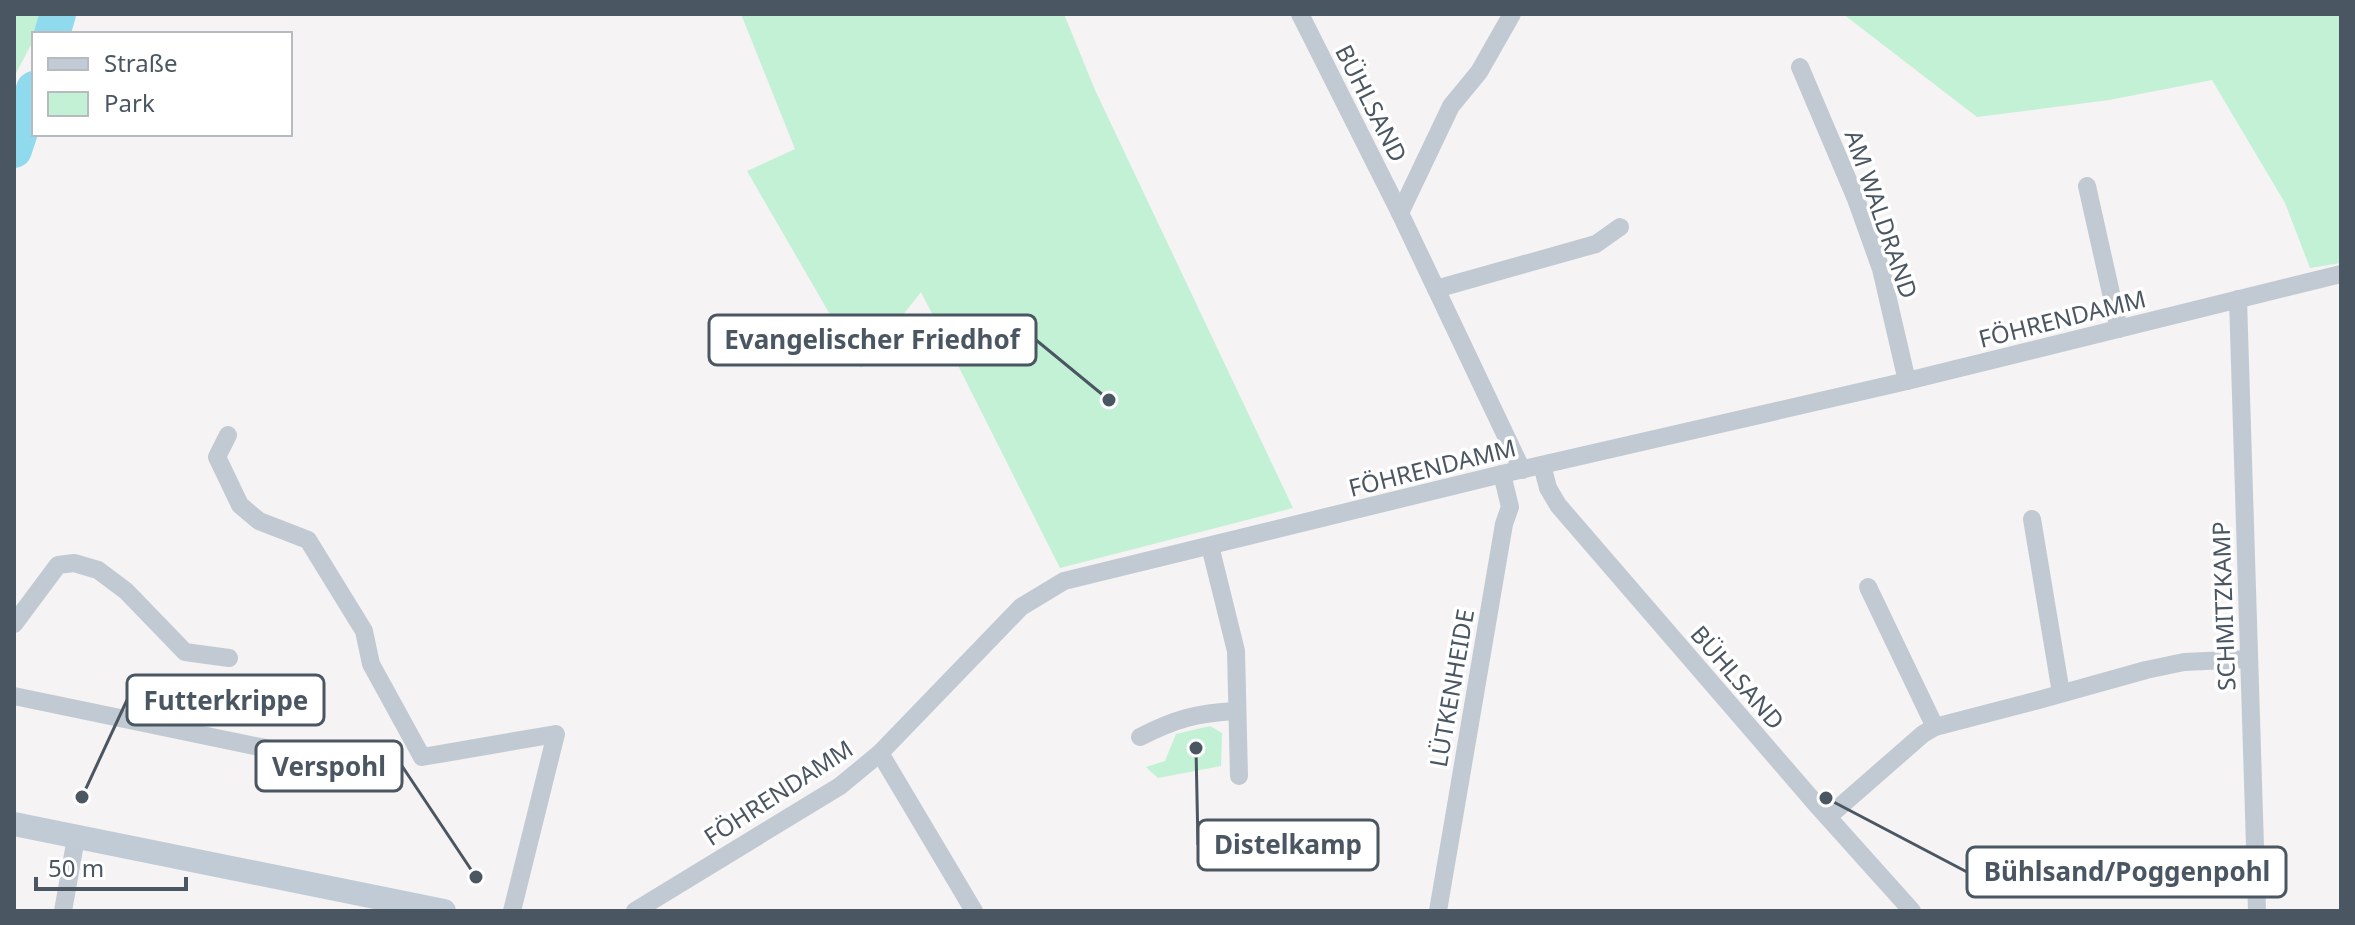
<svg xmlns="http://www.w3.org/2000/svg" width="2355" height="925" font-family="'Noto Sans',sans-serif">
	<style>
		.green { fill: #c3f1d5 }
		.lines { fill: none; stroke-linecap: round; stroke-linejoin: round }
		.river { stroke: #90daee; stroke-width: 36 }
		.street { stroke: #c1cad2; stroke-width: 18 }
		.secondary { stroke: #c1cbd6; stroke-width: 24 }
		.labels { text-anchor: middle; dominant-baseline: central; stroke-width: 7; stroke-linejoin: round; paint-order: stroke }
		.street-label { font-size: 24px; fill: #4a5661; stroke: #fff }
		.leader { fill: none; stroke: #4a5661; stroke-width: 3 }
		.callout-dot { fill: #4a5661; stroke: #fff; stroke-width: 3 }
		.callout { fill: #fff; stroke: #4a5661; stroke-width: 3 }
		.callout-label { font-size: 26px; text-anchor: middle; font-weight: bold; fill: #4a5661 }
	</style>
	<rect width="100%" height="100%" fill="#f5f3f3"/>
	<g class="green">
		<polygon points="14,14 47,14 37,34 34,34 34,39 14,77"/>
		<polygon points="741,14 1064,14 1095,90 1293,508 1060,568 921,292 861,368 747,171 795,149"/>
		<polygon points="1843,14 2341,14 2341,263 2310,268 2285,203 2212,80 2109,100 1977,117"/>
		<polygon points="1210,726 1222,733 1221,766 1158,778 1146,767 1165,761 1176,734"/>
	</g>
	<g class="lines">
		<g class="river">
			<polyline points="52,34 58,14"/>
			<polyline points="14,150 34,89"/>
		</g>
		<g class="street">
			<polyline points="1300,14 1400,213 1522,470"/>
			<polyline points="1800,67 1856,199 1881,269 1907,381"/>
			<polyline points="2087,186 2119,329"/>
			<polyline points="1400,213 1451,106 1479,72 1512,14"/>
			<polyline points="1436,289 1596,244 1620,227"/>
			<polyline points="2238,299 2257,911"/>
			<polyline points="228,435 217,457 240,505 259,521 308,540 364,631 371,664 422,757 556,734 512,911"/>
			<polyline points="1542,465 1548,488 1558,505 1816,804 1912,911"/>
			<polyline points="2032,519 2061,693"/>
			<polyline points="1210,546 1236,651 1239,776"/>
			<polyline points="1868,587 1935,727"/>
			<polyline points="14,624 58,565 74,563 98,570 126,591 185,652 229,658"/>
			<polyline points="14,696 308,757"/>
			<path d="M1140,737C1175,719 1197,713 1236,711"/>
			<polyline points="880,753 974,911"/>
			<polyline points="1828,817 1923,734 1935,727 2035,701 2146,670 2184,662 2249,659"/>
			<polyline points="63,911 76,838"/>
			<polyline points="635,911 840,786 880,753 1021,607 1064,581 1502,474 1907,381 2341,274"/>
			<polyline points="1438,911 1504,524 1510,507 1502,474"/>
		</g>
		<polyline class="secondary" points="14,824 444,911"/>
	</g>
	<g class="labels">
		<g class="street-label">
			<text transform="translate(1372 103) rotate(63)">BÜHLSAND</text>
			<text transform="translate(1882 214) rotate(71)">AM WALDRAND</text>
			<text transform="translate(2062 318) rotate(-14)">FÖHRENDAMM</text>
			<text transform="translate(1432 467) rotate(-14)">FÖHRENDAMM</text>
			<text transform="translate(2223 606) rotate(-92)">SCHMITZKAMP</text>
			<text transform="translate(1738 677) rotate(49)">BÜHLSAND</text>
			<text transform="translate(1451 688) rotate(-80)">LÜTKENHEIDE</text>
			<text transform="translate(778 792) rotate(-33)">FÖHRENDAMM</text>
		</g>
	</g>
	<path class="leader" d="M1109 400L1036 340M82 797L127 700M476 877L402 766M1196 748L1198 845M1826 798L1967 872"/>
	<g class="callout-dot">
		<circle cx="1109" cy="400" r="8"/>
		<circle cx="82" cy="797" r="8"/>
		<circle cx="476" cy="877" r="8"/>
		<circle cx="1196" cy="748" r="8"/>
		<circle cx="1826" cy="798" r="8"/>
	</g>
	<g class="callout">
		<rect x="709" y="315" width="327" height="50" rx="8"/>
		<rect x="127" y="675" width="197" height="50" rx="8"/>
		<rect x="256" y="741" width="146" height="50" rx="8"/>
		<rect x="1198" y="820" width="180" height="50" rx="8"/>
		<rect x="1967" y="847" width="319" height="50" rx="8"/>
	</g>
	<g class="callout-label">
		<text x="872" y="349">Evangelischer Friedhof</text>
		<text x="226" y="710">Futterkrippe</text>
		<text x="329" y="776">Verspohl</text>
		<text x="1288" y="854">Distelkamp</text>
		<text x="2127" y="881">Bühlsand/Poggenpohl</text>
	</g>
	<rect width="2355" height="925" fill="none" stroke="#4a5661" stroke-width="32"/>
	<rect x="32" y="32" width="260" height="104" fill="#ffffff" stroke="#b7bbc0" stroke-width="2"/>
	<rect x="48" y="58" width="40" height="12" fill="#c1cbd6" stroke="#b7bbc0" stroke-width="2"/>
	<text x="104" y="72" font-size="24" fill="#4a5661">Straße</text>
	<rect x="48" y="92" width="40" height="24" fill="#c3f1d5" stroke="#b7bbc0" stroke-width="2"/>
	<text x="104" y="112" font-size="24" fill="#4a5661">Park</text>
	<path d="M36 877v12h150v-12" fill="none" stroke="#4a5661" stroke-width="4"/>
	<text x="48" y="877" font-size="24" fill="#4a5661" stroke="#ffffff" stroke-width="6" paint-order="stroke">50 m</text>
</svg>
